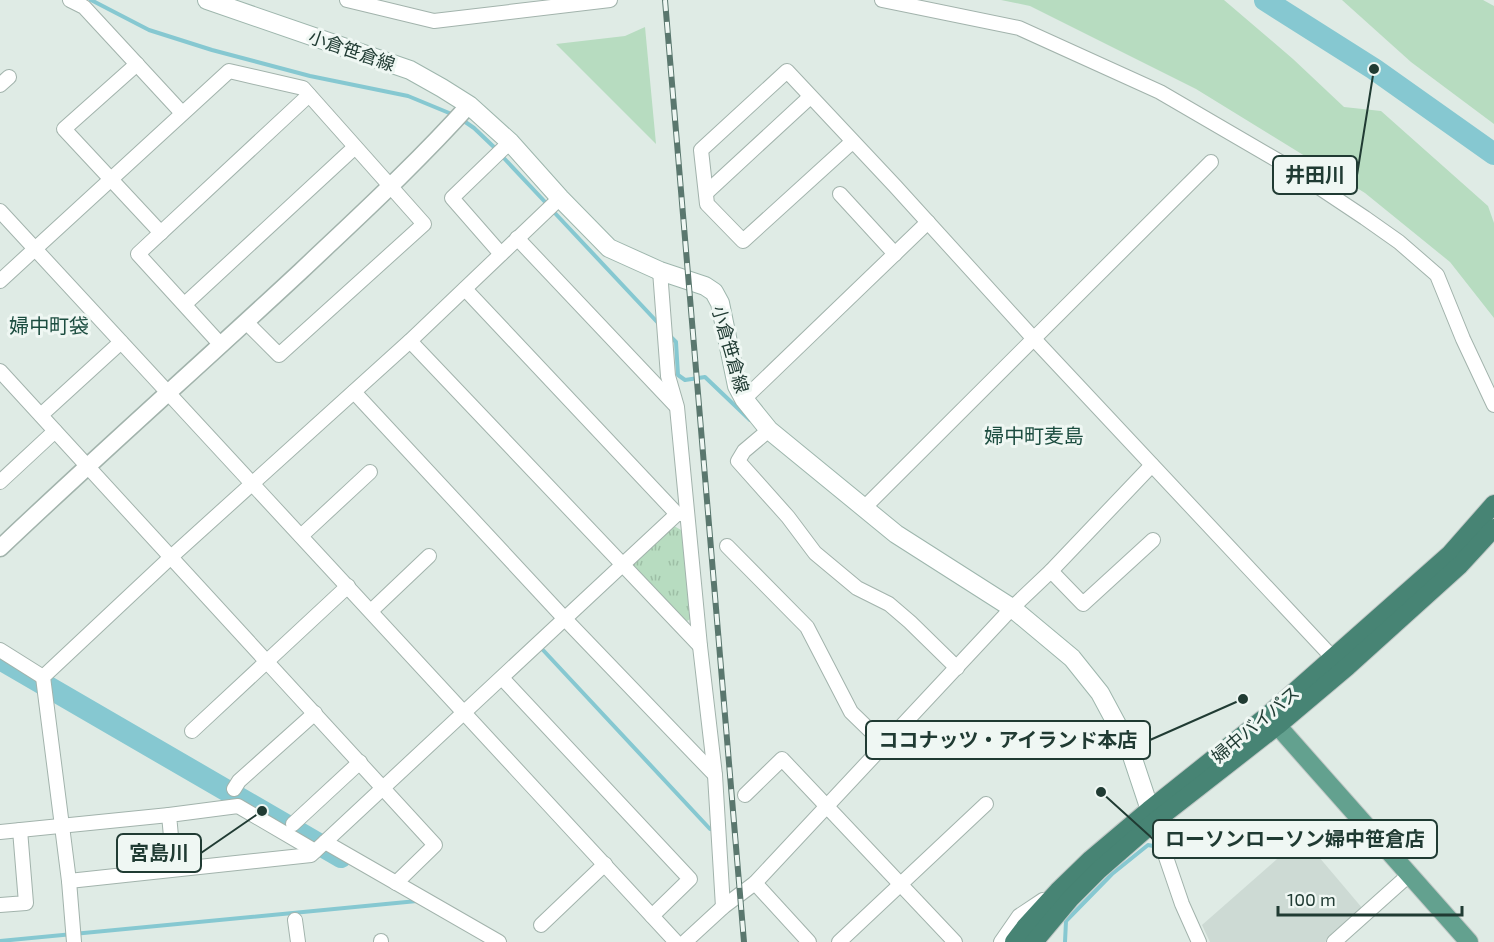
<svg xmlns="http://www.w3.org/2000/svg" width="1494" height="942" font-family="'Exo 2','Noto Sans JP',sans-serif">
	<style>
		.built { fill: #cddad4 }
		.grass { fill: #b7dcc0 }
		.park { fill: url(#park-tufts) }
		.lines { fill: none; stroke-linecap: round; stroke-linejoin: round }
		.stream { stroke: #86c8d1; stroke-width: 4 }
		.river { stroke: #86c8d1; stroke-width: 22 }
		.minor-casing { stroke: #a2b3ac; stroke-width: 16 }
		.tertiary-casing { stroke: #a2b3ac; stroke-width: 19 }
		.secondary-casing { stroke: #9eb6ad; stroke-width: 20 }
		.primary-casing { stroke: #c1c8c6; stroke-width: 20 }
		.trunk-casing { stroke: #c1c8c6; stroke-width: 20 }
		.minor { stroke: #fff; stroke-width: 14 }
		.tertiary { stroke: #fff; stroke-width: 16 }
		.secondary { stroke: #fff; stroke-width: 18 }
		.primary { stroke: #63a18f; stroke-width: 18 }
		.trunk { stroke: #478474; stroke-width: 18 }
		.rail-casing { stroke: #5a776e; stroke-width: 6 }
		.rail { stroke: #eff7f3; stroke-width: 4; stroke-dasharray: 11; stroke-linecap: butt }
		.labels { text-anchor: middle; dominant-baseline: central; stroke-width: 6; stroke-linejoin: round; paint-order: stroke }
		.street-label { font-size: 18px; fill: #203b33; stroke: #eff7f3 }
		.neighbourhood-label { font-size: 20px; fill: #1c4d40; stroke: #eff7f3 }
		.leader { fill: none; stroke: #203b33; stroke-width: 2 }
		.callout-dot { fill: #203b33; stroke: #eff7f3; stroke-width: 2 }
		.callout { fill: #eff7f3; stroke: #203b33; stroke-width: 2 }
		.callout-label { font-size: 20px; text-anchor: middle; font-weight: bold; fill: #203b33 }
	</style>
	<defs>
		<pattern id="park-tufts" width="24" height="20" patternUnits="userSpaceOnUse" patternTransform="scale(1.5)"><rect width="24" height="20" fill="#b7dcc0"/><path d="M3 7l-1-3M5 7V3M7 7l1-3M15 17l-1-3M17 17v-4M19 17l1-3" fill="none" stroke="#9dbea5"/></pattern>
	</defs>
	<rect width="100%" height="100%" fill="#dfebe5"/>
	<polygon class="built" points="1302,837 1363,909 1325,942 1210,942 1202,925"/>
	<g class="grass">
		<polygon points="1001,0 1224,0 1293,59 1344,107 1381,111 1488,206 1494,223 1494,318 1450,262 1365,193 1196,89 1030,6"/>
		<polygon points="1342,0 1483,0 1494,6 1494,124 1411,62"/>
		<polygon points="645,27 656,144 556,44 625,36"/>
	</g>
	<polygon class="park" points="672,525 683,531 692,618 682,624 635,573 633,561"/>
	<g class="lines">
		<g class="stream">
			<polyline points="91,0 149,30 212,50 310,76 408,96 454,115"/>
			<polyline points="461,119 474,128 496,149"/>
			<polyline points="501,155 547,204"/>
			<polyline points="552,210 660,325"/>
			<polyline points="669,335 676,342 678,375 685,380 705,377 750,420"/>
			<polyline points="543,650 710,829"/>
			<polyline points="0,941 417,901"/>
			<polyline points="1065,942 1066,921 1112,874 1148,845 1153,846"/>
		</g>
		<g class="river">
			<polyline points="1265,0 1374,69 1494,154"/>
			<polyline points="0,659 341,857"/>
		</g>
		<defs>
			<g id="minor">
				<polyline points="70,0 84,7 182,113"/>
				<polyline points="347,0 434,21 610,0"/>
				<polyline points="882,0 1019,28 1160,92 1287,166 1365,218 1399,242 1437,275 1463,339 1494,405"/>
				<polyline points="137,64 64,129 161,233"/>
				<polyline points="0,85 9,77"/>
				<polyline points="852,142 743,241 707,204 701,150 787,71 895,186 1034,339 1333,658"/>
				<polyline points="706,193 810,97"/>
				<polyline points="840,194 895,254"/>
				<polyline points="0,211 676,942"/>
				<polyline points="517,238 675,405"/>
				<polyline points="501,254 452,198 510,142"/>
				<polyline points="660,271 668,376 677,407 700,646 715,775 723,907"/>
				<polyline points="0,281 229,71 303,88 424,224 279,355 246,322"/>
				<polyline points="465,289 677,514 684,514"/>
				<polyline points="185,304 355,147"/>
				<polyline points="410,341 700,646"/>
				<polyline points="221,345 138,254 309,95"/>
				<polyline points="0,371 435,845 396,883"/>
				<polyline points="354,392 565,619 715,775"/>
				<polyline points="744,399 928,222"/>
				<polyline points="41,415 121,342"/>
				<polyline points="769,430 744,451 738,461 788,517 815,553 857,588 889,604 910,622 957,668"/>
				<polyline points="0,482 55,431"/>
				<polyline points="864,508 1211,162"/>
				<polyline points="301,536 370,472"/>
				<polyline points="727,546 807,627 851,712 885,745"/>
				<polyline points="1051,571 1083,604 1153,540"/>
				<polyline points="371,611 429,556"/>
				<polyline points="0,650 43,677"/>
				<polyline points="502,678 690,879 652,916"/>
				<polyline points="192,731 348,586"/>
				<polyline points="234,789 239,781 315,713"/>
				<polyline points="745,795 782,759 955,942"/>
				<polyline points="1154,822 1182,904 1199,942"/>
				<polyline points="293,824 360,762"/>
				<polyline points="0,832 169,815"/>
				<polyline points="325,842 499,942"/>
				<polyline points="174,869 169,815 238,806 315,851"/>
				<polyline points="69,881 311,855 677,514"/>
				<polyline points="755,883 809,942"/>
				<polyline points="0,905 26,903 20,830"/>
				<polyline points="295,920 298,942"/>
				<polyline points="541,925 605,864"/>
				<polyline points="381,941 381,942"/>
				<polyline points="74,942 69,881 43,677 171,557 410,341 560,198"/>
				<polyline points="685,942 723,907 755,883 1012,608 1051,571 1152,465"/>
				<polyline points="839,942 986,804"/>
				<polyline points="1001,942 1019,916 1043,900"/>
				<polyline points="1334,942 1410,874"/>
			</g>
			<path id="tertiary" d="M0,548C99,454 201,364 301,271C358,217 416,164 469,105"/>
			<polyline id="secondary" points="207,0 410,70 442,88 469,105 510,142 560,198 609,248 660,271 705,286 714,292 720,303 737,386 744,399 769,430 896,534 1012,608 1072,658 1100,693 1129,747 1154,822"/>
			<polyline id="primary" points="1268,715 1469,942"/>
			<g id="trunk">
				<polyline points="1014,942 1026,926 1058,891 1091,859 1149,810 1268,715 1450,554 1494,504"/>
				<polyline points="1034,942 1070,899 1099,870 1154,822 1277,726 1347,667 1460,565 1494,528"/>
			</g>
		</defs>
		<use href="#minor" class="minor-casing"/>
		<use href="#tertiary" class="tertiary-casing"/>
		<use href="#secondary" class="secondary-casing"/>
		<use href="#primary" class="primary-casing"/>
		<use href="#trunk" class="trunk-casing"/>
		<use href="#minor" class="minor"/>
		<use href="#tertiary" class="tertiary"/>
		<use href="#secondary" class="secondary"/>
		<use href="#primary" class="primary"/>
		<use href="#trunk" class="trunk"/>
		<defs>
			<polyline id="rail" points="665,0 744,942"/>
		</defs>
		<use href="#rail" class="rail-casing"/>
		<use href="#rail" class="rail"/>
	</g>
	<g class="labels">
		<g class="street-label">
			<text transform="translate(352 50) rotate(19)">小倉笹倉線</text>
			<text transform="translate(731 349) rotate(74)">小倉笹倉線</text>
			<text transform="translate(1255 724) rotate(-40)">婦中バイパス</text>
		</g>
		<g class="neighbourhood-label">
			<text x="49" y="325">婦中町袋</text>
			<text x="1034" y="435">婦中町麦島</text>
		</g>
	</g>
	<path class="leader" d="M1374 69L1357 175M1243 699L1150 740M1101 792L1153 839M262 811L201 853"/>
	<g class="callout-dot">
		<circle cx="1374" cy="69" r="6"/>
		<circle cx="1243" cy="699" r="6"/>
		<circle cx="1101" cy="792" r="6"/>
		<circle cx="262" cy="811" r="6"/>
	</g>
	<g class="callout">
		<rect x="1273" y="156" width="84" height="38" rx="6"/>
		<rect x="866" y="721" width="284" height="38" rx="6"/>
		<rect x="1153" y="820" width="284" height="38" rx="6"/>
		<rect x="117" y="834" width="84" height="38" rx="6"/>
	</g>
	<g class="callout-label">
		<text x="1315" y="182">井田川</text>
		<text x="1008" y="747">ココナッツ・アイランド本店</text>
		<text x="1295" y="846">ローソンローソン婦中笹倉店</text>
		<text x="159" y="860">宮島川</text>
	</g>
	<path d="M1278 906v9h184v-9" fill="none" stroke="#203b33" stroke-width="3"/>
	<text x="1287" y="906" font-size="18" fill="#203b33" stroke="#eff7f3" stroke-width="4.5" paint-order="stroke">100 m</text>
</svg>
